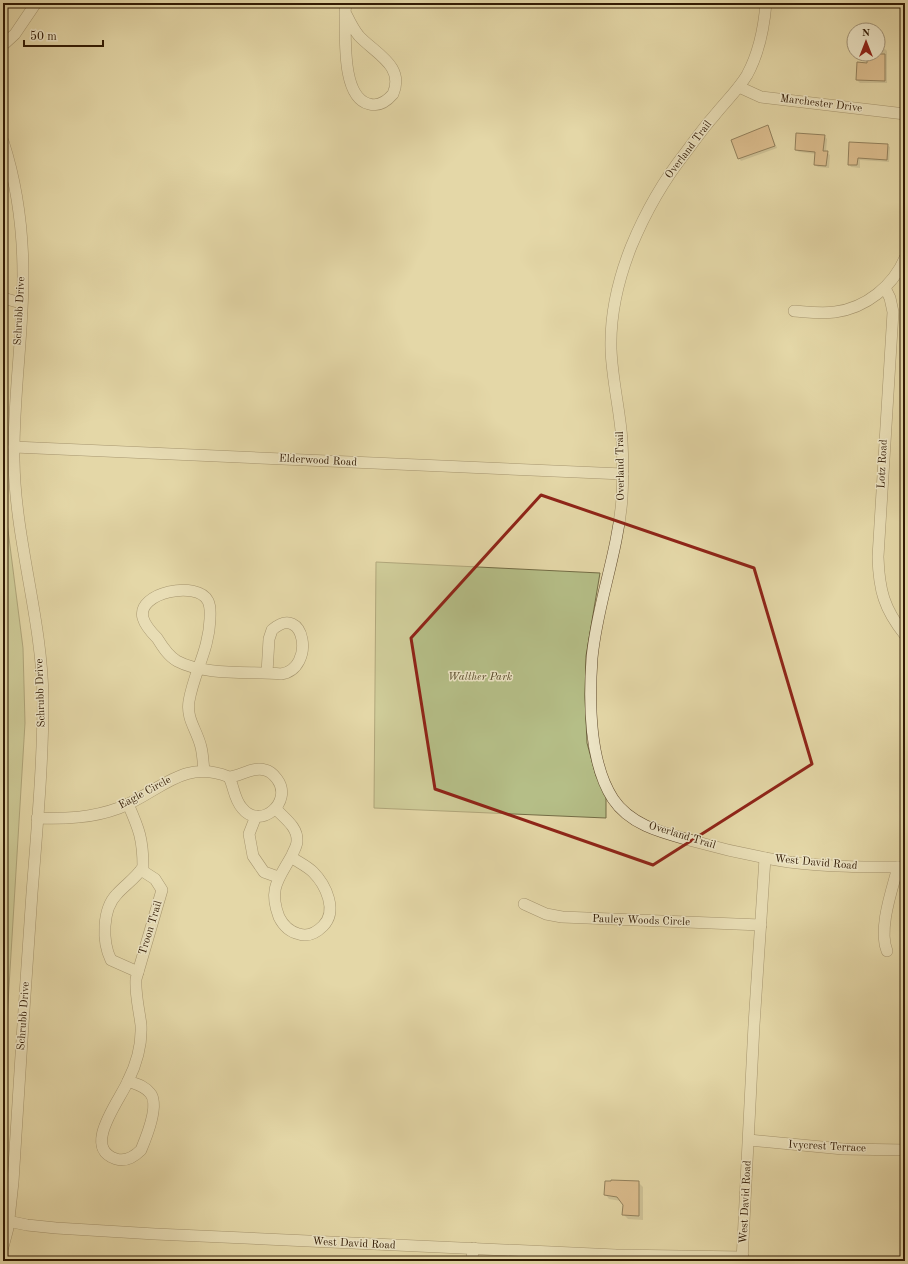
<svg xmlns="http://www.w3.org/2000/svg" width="908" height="1264" font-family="'Old Standard TT',serif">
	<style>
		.green { fill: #b5be87; stroke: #736c45 }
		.shadow { fill: #0003 }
		.building { fill: #d3a072; stroke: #311a03 }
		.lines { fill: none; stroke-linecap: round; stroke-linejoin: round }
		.minor-casing { stroke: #5e492c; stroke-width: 12 }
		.minor { stroke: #ede5c6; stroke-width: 11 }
		.marked { fill: none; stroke: #8f2418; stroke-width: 3; stroke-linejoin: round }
		.labels { text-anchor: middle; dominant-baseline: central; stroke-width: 3; stroke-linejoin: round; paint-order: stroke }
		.street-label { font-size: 11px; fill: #311a03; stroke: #ede5c6 }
		.park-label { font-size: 11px; font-style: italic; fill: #594b2b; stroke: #ede5c6 }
	</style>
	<rect width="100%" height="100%" fill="#e4d7a7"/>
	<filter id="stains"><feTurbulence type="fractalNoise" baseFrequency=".005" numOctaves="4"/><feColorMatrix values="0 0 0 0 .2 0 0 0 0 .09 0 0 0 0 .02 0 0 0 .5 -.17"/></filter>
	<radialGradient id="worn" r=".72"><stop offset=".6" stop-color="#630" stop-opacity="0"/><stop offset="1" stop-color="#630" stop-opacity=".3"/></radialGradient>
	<g class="green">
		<polygon points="3,491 23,648 25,723 3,1086"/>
		<polygon points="376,562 600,573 586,656 585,697 587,743 596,776 606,795 606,818 374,808"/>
	</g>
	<g class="shadow">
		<polygon points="878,49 885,49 887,51 887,83 860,83 857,80 868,64 868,54 878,54"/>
		<polygon points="768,126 777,148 741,161 739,158"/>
		<polygon points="824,136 827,139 826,152 830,155 829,168 818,167 815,165 816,154 799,152 796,150"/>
		<polygon points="850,143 887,145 890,147 889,162 860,160 860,168 851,167 849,164"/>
		<polygon points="638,1182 643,1187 643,1220 628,1219 624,1215 624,1205 621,1201 609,1199 605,1194"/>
	</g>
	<g class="building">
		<polygon points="867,54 885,54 885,81 856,80 857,62 867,63"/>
		<polygon points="768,125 775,146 738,159 731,140"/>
		<polygon points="796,133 825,135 823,151 828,151 826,166 814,165 815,152 795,150"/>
		<polygon points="849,142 888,144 887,160 858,158 857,165 848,165"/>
		<polygon points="611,1180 639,1181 639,1216 622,1215 623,1205 617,1197 604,1195 605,1181 611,1181"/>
	</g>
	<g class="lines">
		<defs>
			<g id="minor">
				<path d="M766,3C764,28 759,53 747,75C738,90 725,102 714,116C704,127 695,140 686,152C663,181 645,213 631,247C618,280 610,313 611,349C612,380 620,410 622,441C623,460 623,479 622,498C618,553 597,604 592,658C589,701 589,762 613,799C631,826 664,833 693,841C725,850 757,857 789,862C828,867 866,867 905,867"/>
				<path d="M345,12C349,20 353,29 359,36C376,54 405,66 393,94C387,101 379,107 369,104C341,97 346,36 345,12L346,3"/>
				<polyline points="3,45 15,34 36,3"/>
				<polyline points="739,87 761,97 905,114"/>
				<path d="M3,141C17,184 23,231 23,276C23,337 13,398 14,460C15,540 42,618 43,699C43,764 37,829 32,893C25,989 19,1086 13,1182L8,1228L3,1247"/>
				<path d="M885,288L890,298L893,312L878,557C879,590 884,609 905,635"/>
				<polyline points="3,298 21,303"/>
				<path d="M794,311C808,312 821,314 835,312C866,308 893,286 905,258"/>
				<polyline points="14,447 623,474"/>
				<path d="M204,771C203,763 203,755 201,747C197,730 186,719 189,701C194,672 209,650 210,619C210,613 211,607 208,601C198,580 136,592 143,618C145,625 152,633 157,638C162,646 168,656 177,661C205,676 250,671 281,674C316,669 305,601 272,630L269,639L267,673"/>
				<path d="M128,804C139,829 143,839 143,867C136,878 125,885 117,894C102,909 102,942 111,960L138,972"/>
				<path d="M276,809C284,818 298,827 297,841C297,846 294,850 292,855C279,879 268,888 279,917C283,925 290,932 299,934C308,937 316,933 323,926C338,911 326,885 313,872C307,866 298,862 291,857"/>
				<polyline points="256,816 249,834 253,856 264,872 278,877"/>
				<path d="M37,818C65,819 92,818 119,808C159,793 182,758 229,777C234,787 234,799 242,808C260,831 294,802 277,779C274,775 270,771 265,770C253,766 241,776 229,777"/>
				<polyline points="524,904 546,914 562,917 761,925"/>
				<path d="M887,951C878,929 892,890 898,867"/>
				<path d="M128,1081C137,1063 142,1045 141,1025C139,1009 135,994 136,979L162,890L155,879L141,870"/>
				<path d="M128,1081C136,1084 145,1086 150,1093C160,1104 146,1138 141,1150C134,1157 126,1162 116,1159C81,1148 120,1100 128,1081Z"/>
				<polyline points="749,1140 843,1149 905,1150"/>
				<polyline points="3,1220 27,1225 56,1228 155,1234 616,1255 743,1257"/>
				<polyline points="471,1261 474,1248"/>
				<polyline points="742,1261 754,1025 765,858"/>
			</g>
		</defs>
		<use href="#minor" class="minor-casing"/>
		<use href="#minor" class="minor"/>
	</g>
	<path d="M0 0H908V1264H0ZM541,495L754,568L812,764L653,865L435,789L411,638Z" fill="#e4d7a7" fill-opacity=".55" fill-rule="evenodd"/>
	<path class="marked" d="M541,495L754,568L812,764L653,865L435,789L411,638Z"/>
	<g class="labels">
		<g class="street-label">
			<text transform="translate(821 104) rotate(7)">Marchester Drive</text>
			<text transform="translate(689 150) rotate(-53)">Overland Trail</text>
			<text transform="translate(20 311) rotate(-87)">Schrubb Drive</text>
			<text transform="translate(318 461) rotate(3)">Elderwood Road</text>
			<text transform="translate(883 464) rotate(-87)">Lotz Road</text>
			<text transform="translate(621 466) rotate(-91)">Overland Trail</text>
			<text transform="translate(41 693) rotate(-92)">Schrubb Drive</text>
			<text transform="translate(145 793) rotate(-28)">Eagle Circle</text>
			<text transform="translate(682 836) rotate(17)">Overland Trail</text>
			<text transform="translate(816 863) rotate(5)">West David Road</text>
			<text transform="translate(641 921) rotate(2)">Pauley Woods Circle</text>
			<text transform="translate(151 928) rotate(-73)">Troon Trail</text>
			<text transform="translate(24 1016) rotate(-86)">Schrubb Drive</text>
			<text transform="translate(827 1147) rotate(3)">Ivycrest Terrace</text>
			<text transform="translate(746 1202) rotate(-87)">West David Road</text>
			<text transform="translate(354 1244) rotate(3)">West David Road</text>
		</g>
		<g class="park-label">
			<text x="480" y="677">Walther Park</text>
		</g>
	</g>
	<rect width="908" height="1264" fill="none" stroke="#e4d7a7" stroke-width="16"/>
	<rect x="4" y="4" width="900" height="1256" fill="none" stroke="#311a03" stroke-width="2"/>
	<rect x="8" y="8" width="892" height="1248" fill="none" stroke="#311a03"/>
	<g transform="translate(866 42)"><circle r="19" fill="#ede5c6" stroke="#a29478"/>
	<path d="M0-3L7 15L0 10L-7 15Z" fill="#8f2418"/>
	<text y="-6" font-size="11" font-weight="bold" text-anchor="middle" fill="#311a03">N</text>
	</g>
	<path d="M24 40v6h79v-6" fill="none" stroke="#311a03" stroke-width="2"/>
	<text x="30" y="40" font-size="12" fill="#311a03" stroke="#ede5c6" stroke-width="3" paint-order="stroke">50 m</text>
	<rect width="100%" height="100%" filter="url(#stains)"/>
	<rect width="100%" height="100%" fill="url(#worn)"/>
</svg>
